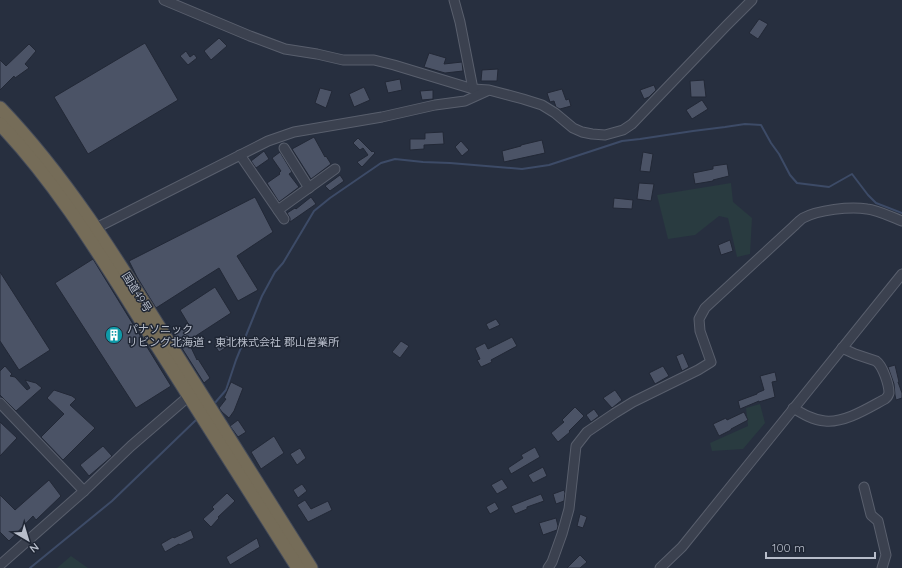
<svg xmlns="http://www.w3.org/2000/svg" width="902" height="568" font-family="Quicksand,'Noto Sans JP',sans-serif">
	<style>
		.green { fill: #293b40 }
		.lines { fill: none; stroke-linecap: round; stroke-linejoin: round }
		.stream { stroke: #3d4b67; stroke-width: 2 }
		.building { fill: #4b5366; stroke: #222836 }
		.minor-casing { stroke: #595f6d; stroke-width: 11 }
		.highway-casing { stroke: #464c5a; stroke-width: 15 }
		.minor { stroke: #3b414f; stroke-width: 9 }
		.highway { stroke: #756c58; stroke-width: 13 }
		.labels { text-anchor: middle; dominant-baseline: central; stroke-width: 3; stroke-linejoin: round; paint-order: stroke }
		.street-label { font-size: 11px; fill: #b7bdca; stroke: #1f2634 }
		.poi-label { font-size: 11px; fill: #b7bdca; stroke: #1f2634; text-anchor: start }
	</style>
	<rect width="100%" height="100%" fill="#272f3f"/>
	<g class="green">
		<polygon points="731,183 733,202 752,218 750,254 737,257 728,218 719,216 695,235 668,239 657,195"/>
		<polygon points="760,404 765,423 743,449 712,451 710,443 748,426 746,408"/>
		<polygon points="71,556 88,568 57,568"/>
	</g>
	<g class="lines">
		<g class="stream">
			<polyline points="214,404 226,390 236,360 262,296 275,272 283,263 314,211 330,198 381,163 395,159 423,162 450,163 522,169 549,165 622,141 640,139 693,131 725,127 745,124 761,125 771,143 779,154 790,175 797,183 829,187 852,174 868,195 876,203 902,213"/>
			<polyline points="30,568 112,501 197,419"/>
		</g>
	</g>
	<g class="building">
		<polygon points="759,19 768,24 758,39 749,33"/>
		<polygon points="219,38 227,46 211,60 204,51"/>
		<polygon points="145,43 178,100 88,154 54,97"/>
		<polygon points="29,44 36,51 25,64 29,68 15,78 14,76 0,90 0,60 6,66"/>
		<polygon points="186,51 190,57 194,54 197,58 188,65 180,56"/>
		<polygon points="429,53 446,58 444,64 462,62 463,71 445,73 424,67"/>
		<polygon points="498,69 497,81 481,81 482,70"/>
		<polygon points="400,79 402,90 388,93 385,82"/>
		<polygon points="704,80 706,97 691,97 690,81"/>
		<polygon points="654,85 656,90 649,97 644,99 640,90"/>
		<polygon points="364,87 370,100 354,107 349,94"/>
		<polygon points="320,88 332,91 326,108 315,103"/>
		<polygon points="562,89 566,100 569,99 571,106 560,109 556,107 554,101 550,102 547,93"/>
		<polygon points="433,90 433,99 422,100 420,91"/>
		<polygon points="702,100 708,109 692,119 686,110"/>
		<polygon points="443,132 444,144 424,145 424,149 410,150 410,139 425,139 425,133"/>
		<polygon points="314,137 325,157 326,156 331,164 311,179 292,149"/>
		<polygon points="358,138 372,152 373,151 375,153 362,167 357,162 368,155 363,148 360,150 353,143"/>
		<polygon points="542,140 545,153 504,162 502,151 521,146 521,145"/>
		<polygon points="461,141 469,150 462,156 455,147"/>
		<polygon points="264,151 269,159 256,168 251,161"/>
		<polygon points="280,152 292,172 289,174 299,187 279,202 267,183 280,174 279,173 281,171 272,158"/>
		<polygon points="643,152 653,154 650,172 640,171"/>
		<polygon points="727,164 729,176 713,180 713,181 695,184 693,173 713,169 713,166"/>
		<polygon points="340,175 344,181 330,191 325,186"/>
		<polygon points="639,183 654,184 651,201 637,199"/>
		<polygon points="255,197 273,232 237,256 258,290 238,301 219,268 192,285 156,308 137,277 129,261"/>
		<polygon points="311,197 316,204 290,222 290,218 287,213 295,208 296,209"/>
		<polygon points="614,198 633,200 632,209 613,208"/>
		<polygon points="730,240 733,251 721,255 718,245"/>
		<polygon points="93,259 171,386 136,408 55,283"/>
		<polygon points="0,272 50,350 19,370 0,341"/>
		<polygon points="215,287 231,313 188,341 197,360 198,359 210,378 204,383 173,334 189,325 180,310"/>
		<polygon points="496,319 500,325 489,330 486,324"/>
		<polygon points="227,335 233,343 219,352 214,344"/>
		<polygon points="512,337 517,346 491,360 492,362 481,367 477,360 480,359 475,348 485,343 488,349"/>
		<polygon points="401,341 409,346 400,358 392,352"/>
		<polygon points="683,353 689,367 682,371 676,356"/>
		<polygon points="895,365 899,382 898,382 902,393 902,398 896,400 895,395 894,384 888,367"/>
		<polygon points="5,366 12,374 10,376 15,377 27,390 30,388 25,380 36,383 42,388 16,411 0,395 0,371"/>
		<polygon points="663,366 669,376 655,384 649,373"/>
		<polygon points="775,372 777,381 772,382 775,397 759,402 759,401 740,409 738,401 757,394 757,393 764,390 760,376"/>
		<polygon points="231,382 243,388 234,411 229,418 222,412 219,408 226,399 224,398"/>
		<polygon points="54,390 72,396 76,399 70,405 95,428 63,460 41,437 64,414 47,398"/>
		<polygon points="615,390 622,400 612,408 603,398"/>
		<polygon points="575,407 584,416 569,431 570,432 558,442 551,433 564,422 562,420"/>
		<polygon points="594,409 599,416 591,422 586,415"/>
		<polygon points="744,412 748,420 731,429 731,430 719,436 713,424 726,418 727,420"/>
		<polygon points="238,420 246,432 238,437 230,426"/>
		<polygon points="0,422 17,438 0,456"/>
		<polygon points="274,436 284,453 261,469 251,452"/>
		<polygon points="103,446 112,456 89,476 80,465"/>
		<polygon points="535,447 540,457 511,474 508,468 523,458 521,455"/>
		<polygon points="300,448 306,458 297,465 290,454"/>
		<polygon points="543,467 547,476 533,483 528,475"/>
		<polygon points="502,479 508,488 497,494 491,485"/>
		<polygon points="49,480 61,496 36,520 33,516 9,541 0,532 0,495 15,510"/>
		<polygon points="302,484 307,491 298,498 293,490"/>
		<polygon points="564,490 565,493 564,501 556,504 553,494"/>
		<polygon points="227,493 235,501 218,517 219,518 211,527 203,519 214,509 212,507"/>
		<polygon points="541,494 544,501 527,507 527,509 515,514 511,506"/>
		<polygon points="305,500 311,509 328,501 332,510 308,522 301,511 297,505"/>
		<polygon points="495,502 499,509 490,514 486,507"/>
		<polygon points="580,514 587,517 583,528 577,526"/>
		<polygon points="556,518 558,526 557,530 543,535 539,523"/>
		<polygon points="191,530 194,538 180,545 179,544 165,552 161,544 173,537 174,538"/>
		<polygon points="257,538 260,547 230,565 226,557"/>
		<polygon points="580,555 587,562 580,568 567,568"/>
	</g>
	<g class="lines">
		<defs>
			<g id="minor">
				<polyline points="164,0 250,36 285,49 317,54 343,60 374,60 394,65 473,89 489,90 523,99 542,105 555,113 573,128 582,132 592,134 605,135 623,130 632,124 726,26 752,0"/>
				<polyline points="454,0 460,22 473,89"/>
				<polyline points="284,148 309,188"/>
				<polyline points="240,155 284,219"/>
				<polyline points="278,210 335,169"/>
				<polyline points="96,228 268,141 294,132 382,117 435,105 465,101 487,91"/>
				<polyline points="0,403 84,491"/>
				<path d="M793,408C803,414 813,420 825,421C845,423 868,408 885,399C888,397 888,396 889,393C889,385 883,366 876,361L855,354L842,348"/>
				<polyline points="864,487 871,515 878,521 886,555 882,568"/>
				<polyline points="0,565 84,491 131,446 189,396"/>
				<path d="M548,568L552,562L562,534L569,509L576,446L587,432L615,413L633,402L698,370L711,362L700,331L699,319L705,308L794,226C797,223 800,220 803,218C818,210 850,206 867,209C878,210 891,217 902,221"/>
				<polyline points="660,568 682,547 902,274"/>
			</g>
			<g id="highway">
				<path d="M0,108C69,180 121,266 174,351C219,423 265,495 311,568"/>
				<path d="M0,124C58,185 101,257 146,328C197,408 248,488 298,568"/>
			</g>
		</defs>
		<use href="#minor" class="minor-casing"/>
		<use href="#highway" class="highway-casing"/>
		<use href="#minor" class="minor"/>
		<use href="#highway" class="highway"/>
	</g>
	<defs>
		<symbol id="building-disc" viewBox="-11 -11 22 22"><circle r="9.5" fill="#0f9aa8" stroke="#1f2634"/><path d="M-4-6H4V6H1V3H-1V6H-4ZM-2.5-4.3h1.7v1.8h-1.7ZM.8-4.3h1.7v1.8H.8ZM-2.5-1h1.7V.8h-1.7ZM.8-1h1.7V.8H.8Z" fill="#fff"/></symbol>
	</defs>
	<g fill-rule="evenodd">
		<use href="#building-disc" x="104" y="325" width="20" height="20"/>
	</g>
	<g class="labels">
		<g class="street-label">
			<text transform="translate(137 292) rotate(58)">国道49号</text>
		</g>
		<g class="poi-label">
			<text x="127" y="329">パナソニック<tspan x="127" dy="13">リビング北海道・東北株式会社 郡山営業所</tspan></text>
		</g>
	</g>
	<g transform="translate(28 540) rotate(142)" stroke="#1f2634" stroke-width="3" paint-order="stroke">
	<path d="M0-3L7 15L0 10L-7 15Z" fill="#b7bdca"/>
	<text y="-6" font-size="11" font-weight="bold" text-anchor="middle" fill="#b7bdca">N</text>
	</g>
	<path d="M766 552v6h109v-6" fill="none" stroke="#b7bdca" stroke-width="2"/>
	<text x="772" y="552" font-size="12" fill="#b7bdca" stroke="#1f2634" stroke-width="3" paint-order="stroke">100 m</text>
</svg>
